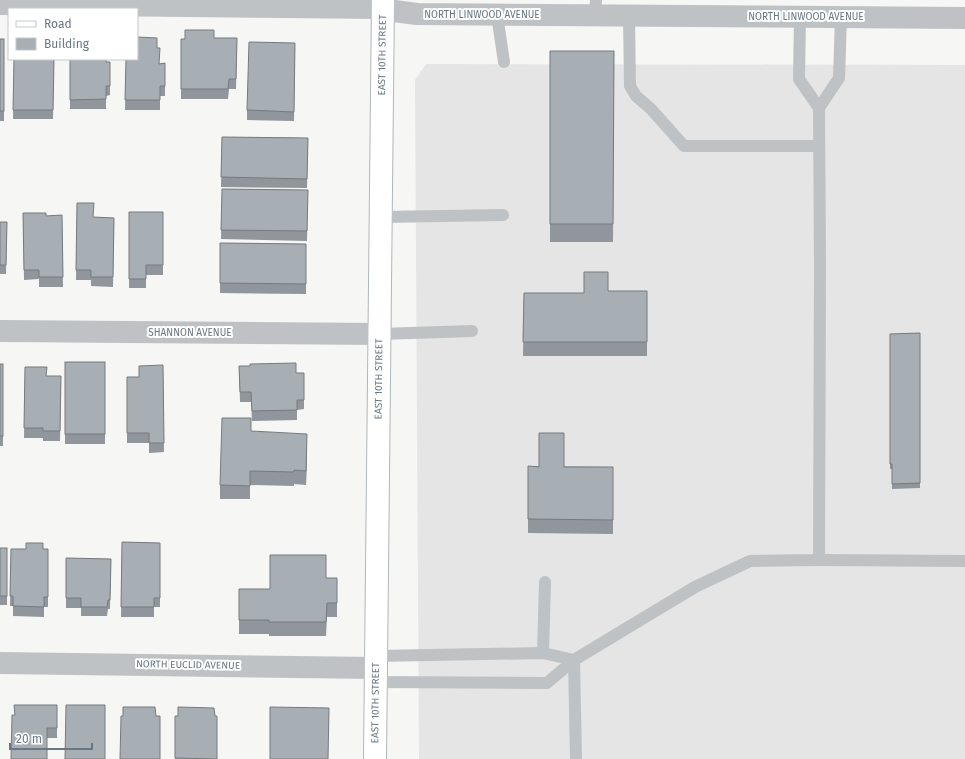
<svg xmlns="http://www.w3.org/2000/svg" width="965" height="759" font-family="'Fira Sans',sans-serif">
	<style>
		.built { fill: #e4e5e4 }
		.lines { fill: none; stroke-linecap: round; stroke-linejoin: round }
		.secondary-casing { stroke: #b0b6ba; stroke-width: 24 }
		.service { stroke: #bec2c5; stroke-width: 12 }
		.minor { stroke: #bec2c5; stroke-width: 22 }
		.secondary { stroke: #fff; stroke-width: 22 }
		.wall { fill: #90969b }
		.shaded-wall { fill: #767a7e }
		.building { fill: #a8afb4; stroke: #767a7e }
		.labels { text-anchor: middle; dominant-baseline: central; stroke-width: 4; stroke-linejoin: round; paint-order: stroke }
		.street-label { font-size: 10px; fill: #687782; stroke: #fff }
	</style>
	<rect width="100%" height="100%" fill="#f6f6f4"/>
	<polygon class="built" points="426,64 965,65 965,759 419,759 415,80"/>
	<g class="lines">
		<defs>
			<g id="secondary">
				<path id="s1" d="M375,759L383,0"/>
			</g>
		</defs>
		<use href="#secondary" class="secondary-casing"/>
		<g class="service">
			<polyline points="497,15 504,62"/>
			<polyline points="595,15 596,0"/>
			<polyline points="629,16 630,86 636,96 651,109 684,146 819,146"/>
			<polyline points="819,108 839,78 841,17"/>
			<polyline points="381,217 503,215"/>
			<polyline points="380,334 472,331"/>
			<polyline points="819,560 965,561"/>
			<polyline points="543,653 545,582"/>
			<polyline points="376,656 543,653 574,660"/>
			<polyline points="574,660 576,759"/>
			<polyline points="376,682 547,683 574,660 695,587 750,561 819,560 820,266 819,108 799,79 800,17"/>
		</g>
		<g class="minor">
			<polyline points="0,4 382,8 394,11 417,14 965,18"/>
			<polyline points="0,331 380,334"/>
			<polyline points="0,663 376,668"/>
		</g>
		<use href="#secondary" class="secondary"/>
	</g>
	<g class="wall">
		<polygon points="214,38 237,38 236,89 229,89 228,99 181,99 181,39"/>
		<rect x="0" y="39" width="4" height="82"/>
		<polygon points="295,43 294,121 247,120 247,110"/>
		<polygon points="157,48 159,64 165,63 165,96 160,96 160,110 125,110 126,59"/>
		<polygon points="550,51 614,51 613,242 550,242"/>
		<polygon points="14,59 54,59 53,119 13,119"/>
		<polygon points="70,59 110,62 110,95 106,96 106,109 70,109"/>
		<polygon points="222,137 308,138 307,188 221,187"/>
		<polygon points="222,189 308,190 307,241 221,239"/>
		<polygon points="77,203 93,217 114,218 113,287 91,286 91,280 76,280"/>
		<polygon points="129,212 163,212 163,275 146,275 146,288 129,288"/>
		<polygon points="23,213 46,216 62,215 63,287 39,287 39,279 24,280"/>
		<polygon points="0,222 7,222 6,274 0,274"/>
		<polygon points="220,243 306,244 306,294 220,293"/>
		<polygon points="608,291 647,291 647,356 523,356 524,293 584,293"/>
		<polygon points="920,333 920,488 892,489 892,469 890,469 890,334"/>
		<rect x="65" y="362" width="40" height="82"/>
		<rect x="0" y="364" width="3" height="82"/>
		<polygon points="163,365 164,452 149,453 149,443 127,443 127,377 139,377"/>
		<polygon points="239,366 296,373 304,373 304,409 297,410 297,420 252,421 251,402 240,402"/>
		<polygon points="25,367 47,376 61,376 60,441 43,441 43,438 24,438"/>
		<polygon points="251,431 307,448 306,485 294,484 294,486 250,485 250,499 220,499 220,485"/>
		<polygon points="528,466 613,467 613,534 528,533"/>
		<polygon points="122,542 160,543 160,607 154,607 154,617 121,617"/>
		<rect x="0" y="548" width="7" height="57"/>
		<polygon points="11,549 48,549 48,607 44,607 44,617 13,616 13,606 10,606"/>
		<polygon points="66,558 111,559 110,609 108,609 107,616 81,616 81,608 66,608"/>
		<polygon points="326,578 337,578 337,617 327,617 326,636 269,636 269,634 239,634 239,589 270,589"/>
		<polygon points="57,705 57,738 47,738 11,759"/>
		<polygon points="175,716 217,759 175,759"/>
	</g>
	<polygon class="shaded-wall" points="307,434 307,448 306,485 306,471"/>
	<g class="building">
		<polygon points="185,30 214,30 214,38 237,38 236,79 229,79 228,89 181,89 181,39 185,39"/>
		<polygon points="137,37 157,38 157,48 160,48 159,64 165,63 165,86 160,86 160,100 125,100 126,59 137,59"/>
		<rect x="0" y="39" width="4" height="72"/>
		<polygon points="249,42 295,43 294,112 247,110"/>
		<polygon points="550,51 614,51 613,224 550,224"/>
		<polygon points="14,59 54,59 53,110 13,110"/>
		<polygon points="70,59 106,59 106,62 110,62 110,86 106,86 106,99 70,100"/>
		<polygon points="222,137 308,138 307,179 221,177"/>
		<polygon points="222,189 308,190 307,231 221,230"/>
		<polygon points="77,203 94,203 93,217 114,218 113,277 91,277 91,270 76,270"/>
		<polygon points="129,212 163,212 163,265 146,265 146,279 129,279"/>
		<polygon points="23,213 46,213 46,216 62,215 63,277 39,277 39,270 24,270"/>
		<polygon points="0,222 7,222 6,265 0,265"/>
		<polygon points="220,243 306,244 306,284 220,283"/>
		<polygon points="584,272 608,272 608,291 647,291 647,342 523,342 524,293 584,293"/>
		<polygon points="920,333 920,483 892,484 892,464 890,464 890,334"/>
		<rect x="65" y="362" width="40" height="72"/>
		<polygon points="296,363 296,373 304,373 304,400 297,400 297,410 252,411 251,392 240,392 239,366 250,366 250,364"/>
		<rect x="0" y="364" width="3" height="72"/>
		<polygon points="163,365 164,443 149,443 149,433 127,433 127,377 139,377 139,366"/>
		<polygon points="25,367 47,367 46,376 61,376 60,431 43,431 43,428 24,428"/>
		<polygon points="222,418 251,418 251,431 307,434 306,471 294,470 294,472 250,471 250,486 220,485"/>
		<polygon points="539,433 564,433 564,467 613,467 613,520 528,519 528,466 539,467"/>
		<polygon points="122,542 160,543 160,598 154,598 154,607 121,607"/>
		<polygon points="26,543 43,543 43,549 48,549 48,597 44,597 44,607 13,606 13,596 10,596 11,549 26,549"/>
		<rect x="0" y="548" width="7" height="48"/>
		<polygon points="270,555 326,555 326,578 337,578 337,603 327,603 326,622 269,622 269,620 239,620 239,589 270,589"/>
		<polygon points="66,558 111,559 110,600 108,600 107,607 81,607 81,598 66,598"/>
		<polygon points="14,705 57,705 57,728 47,728 47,759 11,759 12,715 15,715"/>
		<polygon points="66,705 105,705 105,759 65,759"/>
		<polygon points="123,707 155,707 156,716 160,716 160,759 120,759 121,716 123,716"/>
		<polygon points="178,707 214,708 215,716 217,716 217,759 175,758 175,716 178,716"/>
		<polygon points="270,707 329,708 328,759 270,759"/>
	</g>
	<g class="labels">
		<g class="street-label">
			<text x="482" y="15">NORTH LINWOOD AVENUE</text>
			<text x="806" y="17">NORTH LINWOOD AVENUE</text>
			<text stroke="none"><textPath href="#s1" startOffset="704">EAST 10TH STREET</textPath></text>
			<text x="190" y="333">SHANNON AVENUE</text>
			<text stroke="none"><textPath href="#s1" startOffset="380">EAST 10TH STREET</textPath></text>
			<text transform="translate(188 665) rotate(1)">NORTH EUCLID AVENUE</text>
			<text stroke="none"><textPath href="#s1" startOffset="56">EAST 10TH STREET</textPath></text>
		</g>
	</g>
	<rect x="8" y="8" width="130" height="52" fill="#ffffff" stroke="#c3c9cd"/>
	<rect x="16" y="21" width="20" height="6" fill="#ffffff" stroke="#c3c9cd"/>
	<text x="44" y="28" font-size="12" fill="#687782">Road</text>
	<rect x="16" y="38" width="20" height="12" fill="#a8afb4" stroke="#c3c9cd"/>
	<text x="44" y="48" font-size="12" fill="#687782">Building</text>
	<path d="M10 743v6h82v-6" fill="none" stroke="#687782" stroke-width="2"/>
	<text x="16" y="743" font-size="12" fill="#687782" stroke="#ffffff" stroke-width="3" paint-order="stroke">20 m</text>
</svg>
